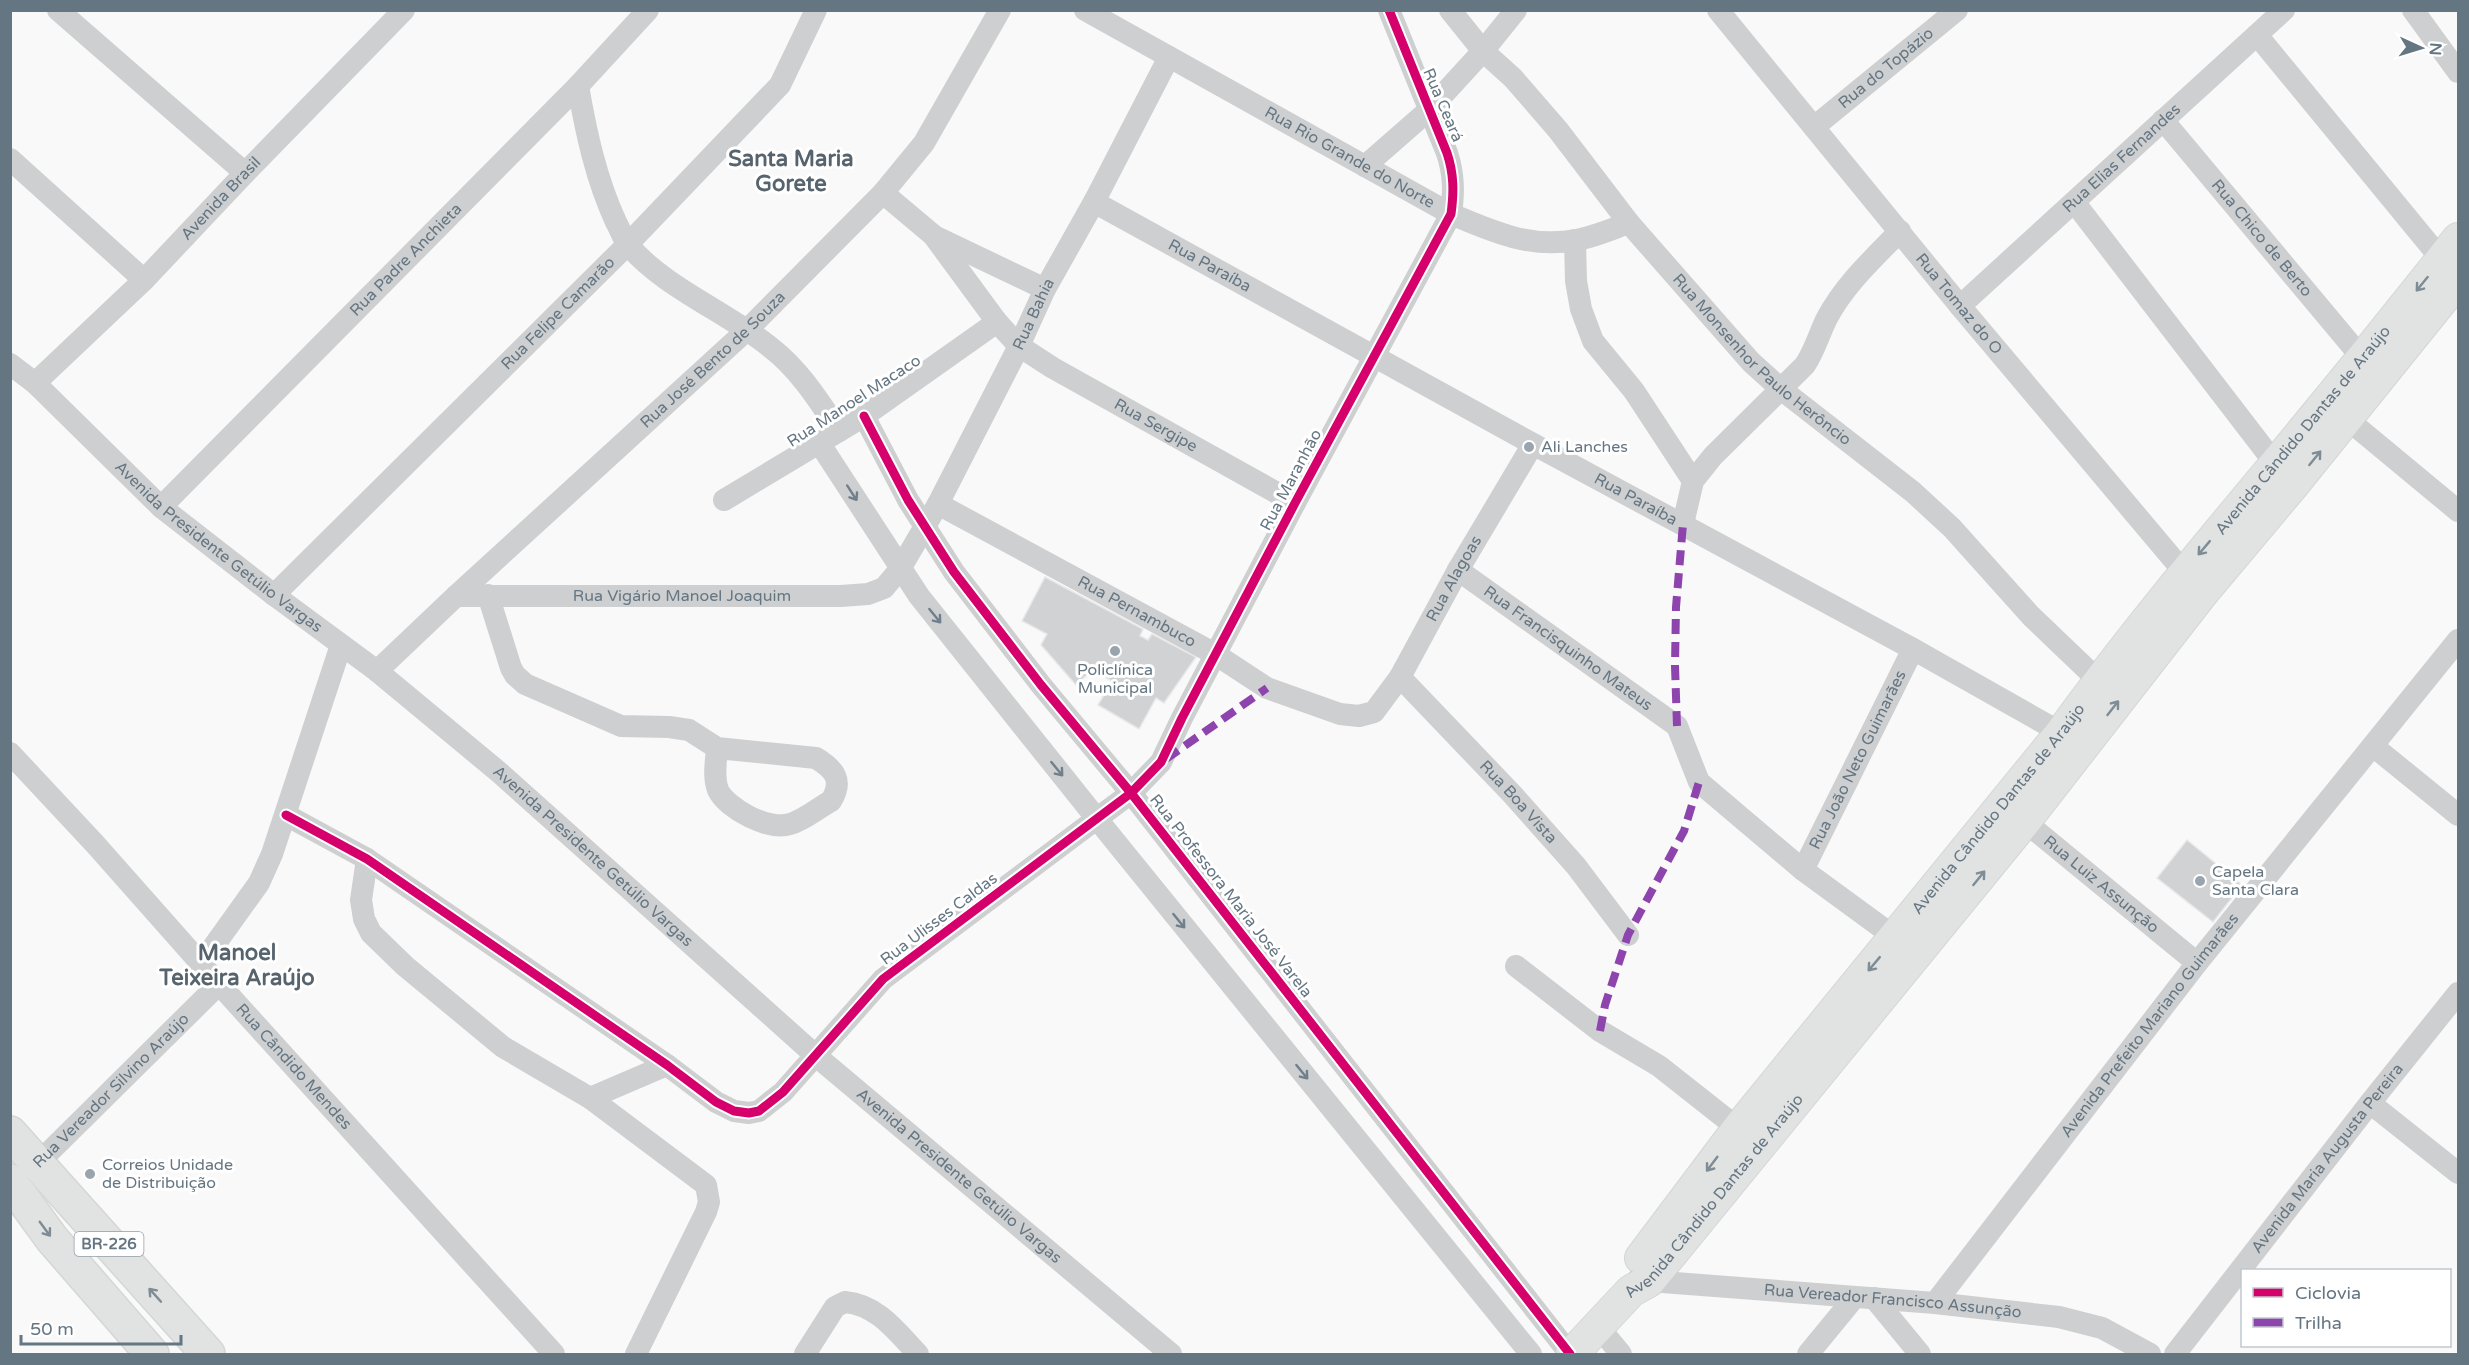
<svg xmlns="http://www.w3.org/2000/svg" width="2469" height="1365" font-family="'Varela Round',sans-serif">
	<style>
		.building { fill: #d0d2d3; stroke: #e8e8e8; stroke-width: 1.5 }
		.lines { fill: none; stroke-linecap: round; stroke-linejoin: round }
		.secondary-casing { stroke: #d5d6d7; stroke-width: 34 }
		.trunk-casing { stroke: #d5d6d6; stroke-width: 36 }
		.minor { stroke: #cecfd0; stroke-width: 22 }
		.secondary { stroke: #e1e2e2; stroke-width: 32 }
		.trunk { stroke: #e1e2e2; stroke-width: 33 }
		.quiet { stroke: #8e44ad; stroke-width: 8; stroke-dasharray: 15 8; stroke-linecap: butt }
		.cycleway-casing { stroke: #fff; stroke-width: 13 }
		.cycleway { stroke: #d6006c; stroke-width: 9 }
		.oneway { stroke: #7e8c96 }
		.oneway2 { stroke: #707f8b }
		.poi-dot { fill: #99a4ac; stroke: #fff; stroke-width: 2 }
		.labels { text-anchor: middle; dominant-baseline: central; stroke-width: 6; stroke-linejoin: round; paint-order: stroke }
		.shield { fill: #fff; stroke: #939fa8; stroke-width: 1.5 }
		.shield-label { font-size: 15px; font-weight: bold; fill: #657683 }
		.street-label { font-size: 16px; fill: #657683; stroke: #fff }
		.poi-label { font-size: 16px; fill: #657683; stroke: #fff; text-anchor: start }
		.district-label { font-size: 22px; font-weight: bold; fill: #57646e; stroke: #fff }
	</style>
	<rect width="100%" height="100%" fill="#f9f9f9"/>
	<g class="building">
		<polygon points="1045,577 1143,629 1140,636 1148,640 1152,634 1196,657 1164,703 1156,698 1139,729 1098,705 1112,681 1092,670 1076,685 1041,645 1047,634 1022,621"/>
		<polygon points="2187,840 2242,885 2213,922 2157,878"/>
	</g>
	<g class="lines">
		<defs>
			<g id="secondary">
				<path id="s25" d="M1641,1258L1738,1129L2062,732C2130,638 2204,550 2278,461C2339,388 2399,314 2458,239"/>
				<path id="s26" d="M1572,1354L1631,1291L1649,1281L2024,822L2203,592L2292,486L2458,280"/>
			</g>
			<g id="trunk">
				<polyline points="10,1133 208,1354"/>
				<polyline points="10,1181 52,1239 152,1354"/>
			</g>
		</defs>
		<use href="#secondary" class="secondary-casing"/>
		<use href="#trunk" class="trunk-casing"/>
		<g class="minor">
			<polyline points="58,10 245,173"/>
			<path id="s1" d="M1085,10L1451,214C1491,231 1531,249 1576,240C1594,237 1612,229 1629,223"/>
			<path id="s2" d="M1450,10L1483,51L1513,78L1558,130L1629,223L1751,362L1782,390L1913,492L1952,528L2031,616L2099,681"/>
			<path id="s3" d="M1718,10L1960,306L2194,584"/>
			<polyline points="2413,10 2458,72"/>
			<polyline points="2257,35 2442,260"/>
			<path d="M578,86C586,132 596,179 616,222C620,229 623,239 629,246C665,288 727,312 770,347C799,369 819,401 839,431"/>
			<path id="s4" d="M2163,120L2362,358"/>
			<path id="s5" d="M1814,127L1957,10"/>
			<polyline points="10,159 144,280"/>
			<polyline points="1365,166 1429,110 1483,51 1516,10"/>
			<path id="s6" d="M883,193L933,235L997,322L1019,346L1053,368L1295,503"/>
			<path id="s7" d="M1094,202L1533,444L1913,649L2074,740"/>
			<polyline points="2075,203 2284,475"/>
			<polyline points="936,237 1045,289"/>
			<polyline points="1575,240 1576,281 1581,309 1593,341 1634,391 1693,481"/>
			<path id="s8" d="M1960,306L2284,10"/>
			<path id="s9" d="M10,364L35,383L161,507L274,595L377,671L500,773L815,1055L1171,1354"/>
			<path id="s10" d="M35,383L144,280L245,173L404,10"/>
			<polyline points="2335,409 2458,511"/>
			<polyline points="864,416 908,500 954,572 1041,685 1131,793 1570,1354"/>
			<polyline points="820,444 919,596 1097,819 1531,1354"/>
			<polyline points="724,500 864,416 997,322"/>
			<path id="s11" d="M938,504L1215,654L1267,688L1340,714L1359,716L1374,712L1400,677L1458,570L1533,444"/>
			<path id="s12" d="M161,507L578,86L648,10"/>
			<path d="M1683,524L1693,481L1713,456L1805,365C1815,350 1819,334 1827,318C1845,284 1874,258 1900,231"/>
			<path id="s13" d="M1458,570L1677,726L1699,782L1803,870L1896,938"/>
			<path id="s14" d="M274,595L627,245L780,85L816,10"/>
			<path d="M488,595L511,668L515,675L525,684L621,726L669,727L689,730L717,748L816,758C834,769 844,780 831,801C818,808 804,820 790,824C769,831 727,809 718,790C713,777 716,761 717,748"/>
			<path id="s15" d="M456,596H841L868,594L884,588L900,569L938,504L1019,346L1045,289L1094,202L1169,57"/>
			<path id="s16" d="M377,671L456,596L747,330L883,193L924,143L1000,10"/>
			<path id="s17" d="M1400,677L1512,794L1576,866L1628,935"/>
			<polyline points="2373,746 2458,815"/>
			<path id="s18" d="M10,753L95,844L219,984L554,1354"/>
			<path id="s19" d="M2013,812L2197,963"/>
			<path d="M286,815L367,859L667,1065L716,1102L734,1111L749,1113L759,1111L783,1092L883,979L1131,793L1161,762L1182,718L1295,503L1451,214C1454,192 1454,174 1447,153L1389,10"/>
			<polyline points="367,859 361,900 364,919 371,933 405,966 503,1047 590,1098 706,1185 709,1202 706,1212 636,1354"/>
			<path id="s20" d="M1803,870L1913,649"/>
			<polyline points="201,964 259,883 272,854 341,645"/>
			<polyline points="1516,966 1600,1031 1659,1066 1749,1137"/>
			<polyline points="590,1098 667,1065"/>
			<polyline points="2370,1103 2458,1173"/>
			<path id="s21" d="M28,1173L219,984"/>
			<path id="s22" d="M1639,1278L1649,1281L1935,1303L2059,1317L2102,1328L2150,1354"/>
			<polyline points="1874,1298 1920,1354"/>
			<path id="s23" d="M1935,1303L2197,963L2458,640"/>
			<polyline points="1597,1325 1621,1354"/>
			<path d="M805,1354L835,1307L845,1302C878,1305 897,1332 918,1354"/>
			<polyline points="1808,1354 1854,1298"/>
			<path id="s24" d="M2175,1354L2370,1103L2458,993"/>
		</g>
		<use href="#secondary" class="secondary"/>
		<use href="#trunk" class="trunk"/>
		<g class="quiet">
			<polyline points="1677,726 1675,666 1676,607 1683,524"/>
			<polyline points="1166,759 1267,688"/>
			<polyline points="1600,1031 1605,1005 1628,935 1684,831 1699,782"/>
		</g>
		<defs>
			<g id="cycleway">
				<polyline points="864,416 908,500 954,572 1041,685 1131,793 1570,1354"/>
				<path d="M286,815L367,859L667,1065L716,1102L734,1111L749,1113L759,1111L783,1092L883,979L1131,793L1161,762L1182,718L1295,503L1451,214C1454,192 1454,174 1447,153L1389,10"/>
			</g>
		</defs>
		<use href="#cycleway" class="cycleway-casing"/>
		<use href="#cycleway" class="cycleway"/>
	</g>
	<defs><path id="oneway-shaft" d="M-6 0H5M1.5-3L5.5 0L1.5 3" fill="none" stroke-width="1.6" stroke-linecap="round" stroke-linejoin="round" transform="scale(1.5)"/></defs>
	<g class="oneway">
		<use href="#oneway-shaft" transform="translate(2422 284) rotate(129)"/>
		<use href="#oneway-shaft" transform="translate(2315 458) rotate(-51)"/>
		<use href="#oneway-shaft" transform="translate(2204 548) rotate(130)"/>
		<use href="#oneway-shaft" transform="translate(2113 708) rotate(-52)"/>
		<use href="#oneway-shaft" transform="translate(1979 878) rotate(-51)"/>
		<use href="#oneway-shaft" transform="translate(1874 964) rotate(130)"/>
		<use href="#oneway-shaft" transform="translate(1712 1164) rotate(127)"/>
		<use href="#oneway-shaft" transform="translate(45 1229) rotate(54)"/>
		<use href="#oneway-shaft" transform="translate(155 1295) rotate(-132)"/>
	</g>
	<g class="oneway2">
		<use href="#oneway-shaft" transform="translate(852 493) rotate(57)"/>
		<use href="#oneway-shaft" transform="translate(935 616) rotate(51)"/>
		<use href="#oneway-shaft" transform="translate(1057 769) rotate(51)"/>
		<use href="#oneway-shaft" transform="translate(1179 921) rotate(51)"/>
		<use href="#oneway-shaft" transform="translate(1302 1072) rotate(51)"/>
	</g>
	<g class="poi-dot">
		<circle cx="1529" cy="447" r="6"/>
		<circle cx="1115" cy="651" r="6"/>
		<circle cx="2200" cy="881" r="6"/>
		<circle cx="90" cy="1174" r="6"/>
	</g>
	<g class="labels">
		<rect class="shield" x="74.5" y="1232" width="69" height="24" rx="4.5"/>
		<g class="shield-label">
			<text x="109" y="1244">BR-226</text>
		</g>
		<g class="street-label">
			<text stroke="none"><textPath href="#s5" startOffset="93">Rua do Topázio</textPath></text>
			<text transform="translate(1443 105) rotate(67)">Rua Ceará</text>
			<text stroke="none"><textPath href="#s1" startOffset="303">Rua Rio Grande do Norte</textPath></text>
			<text stroke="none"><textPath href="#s8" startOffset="219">Rua Elias Fernandes</textPath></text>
			<text stroke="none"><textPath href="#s10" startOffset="262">Avenida Brasil</textPath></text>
			<text stroke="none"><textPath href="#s4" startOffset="154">Rua Chico de Berto</textPath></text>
			<text stroke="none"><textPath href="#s12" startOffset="348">Rua Padre Anchieta</textPath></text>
			<text stroke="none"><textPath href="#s7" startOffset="132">Rua Paraíba</textPath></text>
			<text stroke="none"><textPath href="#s3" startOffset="380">Rua Tomaz do O</textPath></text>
			<text stroke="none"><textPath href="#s14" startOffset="400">Rua Felipe Camarão</textPath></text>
			<text stroke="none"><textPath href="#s15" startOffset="742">Rua Bahia</textPath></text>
			<text stroke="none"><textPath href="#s2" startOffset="470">Rua Monsenhor Paulo Herôncio</textPath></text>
			<text stroke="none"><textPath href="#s16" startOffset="458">Rua José Bento de Souza</textPath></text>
			<text transform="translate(854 401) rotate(-33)">Rua Manoel Macaco</text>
			<text stroke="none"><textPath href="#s6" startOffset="364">Rua Sergipe</textPath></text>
			<text stroke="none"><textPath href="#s25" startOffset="1060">Avenida Cândido Dantas de Araújo</textPath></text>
			<text transform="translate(1291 480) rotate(-62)">Rua Maranhão</text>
			<text stroke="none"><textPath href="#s7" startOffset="618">Rua Paraíba</textPath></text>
			<text stroke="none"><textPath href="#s9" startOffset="278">Avenida Presidente Getúlio Vargas</textPath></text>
			<text stroke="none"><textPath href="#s11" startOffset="645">Rua Alagoas</textPath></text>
			<text stroke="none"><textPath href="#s15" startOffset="226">Rua Vigário Manoel Joaquim</textPath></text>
			<text stroke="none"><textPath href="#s11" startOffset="226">Rua Pernambuco</textPath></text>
			<text stroke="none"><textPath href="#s13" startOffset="135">Rua Francisquinho Mateus</textPath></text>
			<text stroke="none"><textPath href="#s20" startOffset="123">Rua João Neto Guimarães</textPath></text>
			<text stroke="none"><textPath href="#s17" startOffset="172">Rua Boa Vista</textPath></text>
			<text stroke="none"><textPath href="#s25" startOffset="574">Avenida Cândido Dantas de Araújo</textPath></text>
			<text stroke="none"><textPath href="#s9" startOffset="764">Avenida Presidente Getúlio Vargas</textPath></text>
			<text stroke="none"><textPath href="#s19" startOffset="114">Rua Luiz Assunção</textPath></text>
			<text transform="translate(1231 896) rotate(52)">Rua Professora Maria José Varela</text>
			<text transform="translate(939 919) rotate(-37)">Rua Ulisses Caldas</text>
			<text stroke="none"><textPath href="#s23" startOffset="351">Avenida Prefeito Mariano Guimarães</textPath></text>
			<text stroke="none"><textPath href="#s18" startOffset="423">Rua Cândido Mendes</textPath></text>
			<text stroke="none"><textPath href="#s21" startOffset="117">Rua Vereador Silvino Araújo</textPath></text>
			<text stroke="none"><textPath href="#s24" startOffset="248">Avenida Maria Augusta Pereira</textPath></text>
			<text stroke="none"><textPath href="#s9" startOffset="1250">Avenida Presidente Getúlio Vargas</textPath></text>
			<text stroke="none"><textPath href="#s26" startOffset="213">Avenida Cândido Dantas de Araújo</textPath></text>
			<text stroke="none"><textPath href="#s22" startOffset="255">Rua Vereador Francisco Assunção</textPath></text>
		</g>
		<g class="poi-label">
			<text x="1541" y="447">Ali Lanches</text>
			<text x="1115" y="670" text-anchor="middle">Policlínica<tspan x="1115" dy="18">Municipal</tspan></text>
			<text x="2212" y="872">Capela<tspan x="2212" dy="18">Santa Clara</tspan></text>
			<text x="102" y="1165">Correios Unidade<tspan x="102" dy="18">de Distribuição</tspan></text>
		</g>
		<g class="district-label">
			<text x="791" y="159">Santa Maria<tspan x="791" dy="25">Gorete</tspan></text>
			<text x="237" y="953">Manoel<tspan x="237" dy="25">Teixeira Araújo</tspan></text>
		</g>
	</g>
	<rect width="2469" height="1365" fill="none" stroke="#657683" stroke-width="24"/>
	<rect x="2241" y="1269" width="210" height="78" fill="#ffffff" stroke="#c1c8cd" stroke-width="1.5"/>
	<rect x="2253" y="1288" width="30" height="9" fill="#d6006c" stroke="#c1c8cd" stroke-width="1.5"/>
	<text x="2295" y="1299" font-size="18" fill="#657683">Ciclovia</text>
	<rect x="2253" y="1318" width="30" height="9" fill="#8e44ad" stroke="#c1c8cd" stroke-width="1.5"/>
	<text x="2295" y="1329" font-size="18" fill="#657683">Trilha</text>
	<g transform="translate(2421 48) rotate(94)" stroke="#ffffff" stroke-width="4.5" paint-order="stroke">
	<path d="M0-4.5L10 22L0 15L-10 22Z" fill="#657683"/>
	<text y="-9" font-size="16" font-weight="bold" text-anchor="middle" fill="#657683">N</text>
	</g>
	<path d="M21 1335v9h160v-9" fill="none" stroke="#657683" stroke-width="3"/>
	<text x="30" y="1335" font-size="18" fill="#657683" stroke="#ffffff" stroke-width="4.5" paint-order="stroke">50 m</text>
</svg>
